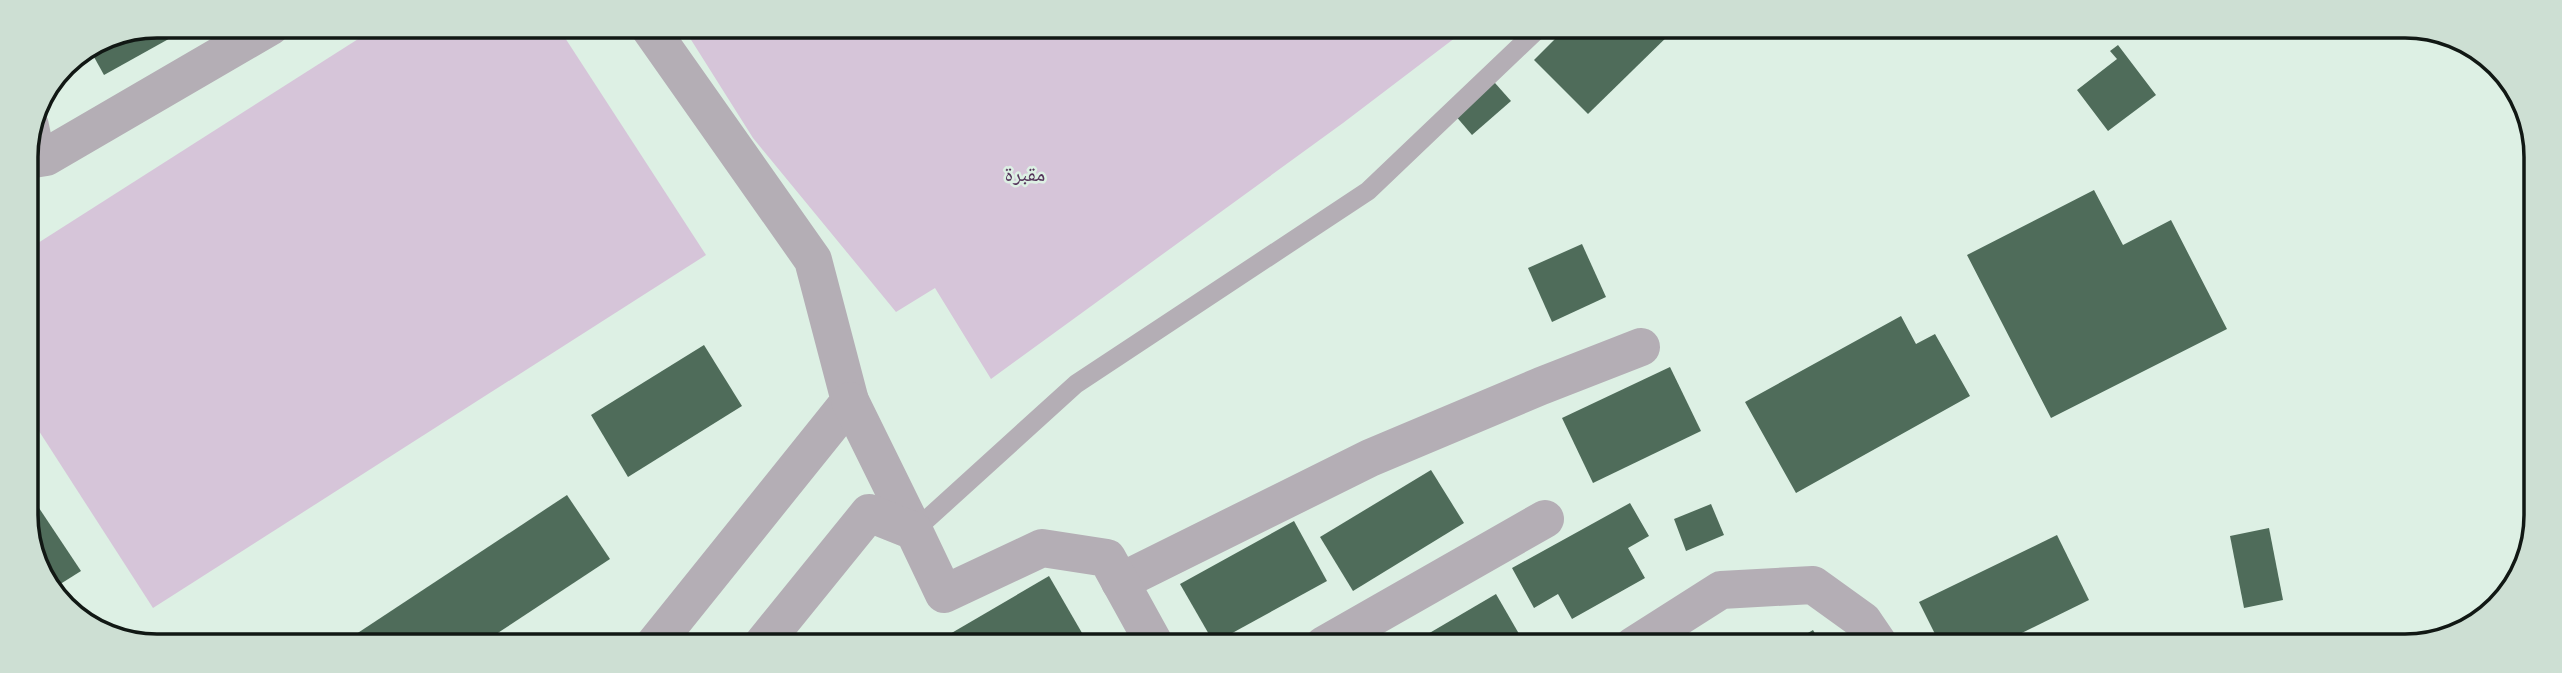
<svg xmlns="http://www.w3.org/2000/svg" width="2562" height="673" font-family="'Public Sans','Noto Naskh Arabic',sans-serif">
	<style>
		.green { fill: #d6c5d9 }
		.building { fill: #4f6c5a }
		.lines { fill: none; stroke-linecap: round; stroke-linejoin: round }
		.lane { stroke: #b4aeb5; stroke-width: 19 }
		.street { stroke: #b4aeb5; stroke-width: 38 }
		.labels { text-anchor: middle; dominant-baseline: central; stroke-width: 5; stroke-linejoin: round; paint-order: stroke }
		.park-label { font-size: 21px; fill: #55355b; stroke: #ddf0e4 }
		.rim { fill: none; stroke: #111814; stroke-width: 3.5 }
	</style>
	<rect width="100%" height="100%" fill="#ddf0e4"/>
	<g class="green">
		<polygon points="377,27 558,27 706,255 153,608 28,414 27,250"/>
		<polygon points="683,27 1468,28 1343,123 991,379 935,288 896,312 753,138"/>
	</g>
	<g class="building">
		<polygon points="158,26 192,26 104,75 89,48 108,36"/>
		<polygon points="1566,28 1676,28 1588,114 1534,60"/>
		<polygon points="2118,45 2156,95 2108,131 2077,90 2117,59 2110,51"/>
		<polygon points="1487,74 1511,101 1472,135 1448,107"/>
		<polygon points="2094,190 2123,245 2171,220 2227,329 2051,418 1967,255"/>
		<polygon points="1582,244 1606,297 1552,322 1528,268"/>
		<polygon points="1901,316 1916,344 1935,334 1970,396 1796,493 1745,402"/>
		<polygon points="704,345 742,406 628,477 591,415"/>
		<polygon points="1670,367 1701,431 1593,483 1562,418"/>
		<polygon points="1431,470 1464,523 1353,591 1320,537"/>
		<polygon points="29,493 81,571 54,588 29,541"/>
		<polygon points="567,495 610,559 481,644 341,644"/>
		<polygon points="1630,503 1649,536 1628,548 1645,578 1572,619 1558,594 1534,608 1512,568"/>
		<polygon points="1711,504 1724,535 1686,551 1674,519"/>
		<polygon points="1294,521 1327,581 1214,643 1180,584"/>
		<polygon points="2269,528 2283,600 2244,608 2230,536"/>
		<polygon points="2057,535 2089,600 1995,646 1941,646 1919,602"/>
		<polygon points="1049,576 1089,645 931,645"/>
		<polygon points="1496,594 1526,646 1409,645"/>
		<polygon points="1813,630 1822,646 1786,646"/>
	</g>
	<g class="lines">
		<g class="lane">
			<polyline points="39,123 46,157"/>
			<polyline points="914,531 1076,384 1368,191 1539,28"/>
		</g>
		<g class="street">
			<polyline points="649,27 813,260 850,401 654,645"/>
			<polyline points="27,160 46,157 271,26"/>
			<polyline points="850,401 914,531"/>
			<polyline points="1120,582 1370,458 1541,386 1641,347"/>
			<polyline points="762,645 869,513 914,531 944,594 1042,548 1107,558 1155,645"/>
			<polyline points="1324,645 1545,519"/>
			<polyline points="1633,646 1721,590 1813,585 1863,621 1880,646"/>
		</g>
	</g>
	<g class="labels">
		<g class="park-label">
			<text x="1025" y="173">مقبرة</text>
		</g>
	</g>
	<path d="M0 0H2562V673H0ZM157 38H2405A119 119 0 0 1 2524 157V515A119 119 0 0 1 2405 634H157A119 119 0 0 1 38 515V157A119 119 0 0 1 157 38Z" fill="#cddfd3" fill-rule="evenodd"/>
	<path class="rim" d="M157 38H2405A119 119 0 0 1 2524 157V515A119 119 0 0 1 2405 634H157A119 119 0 0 1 38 515V157A119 119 0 0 1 157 38Z"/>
</svg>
